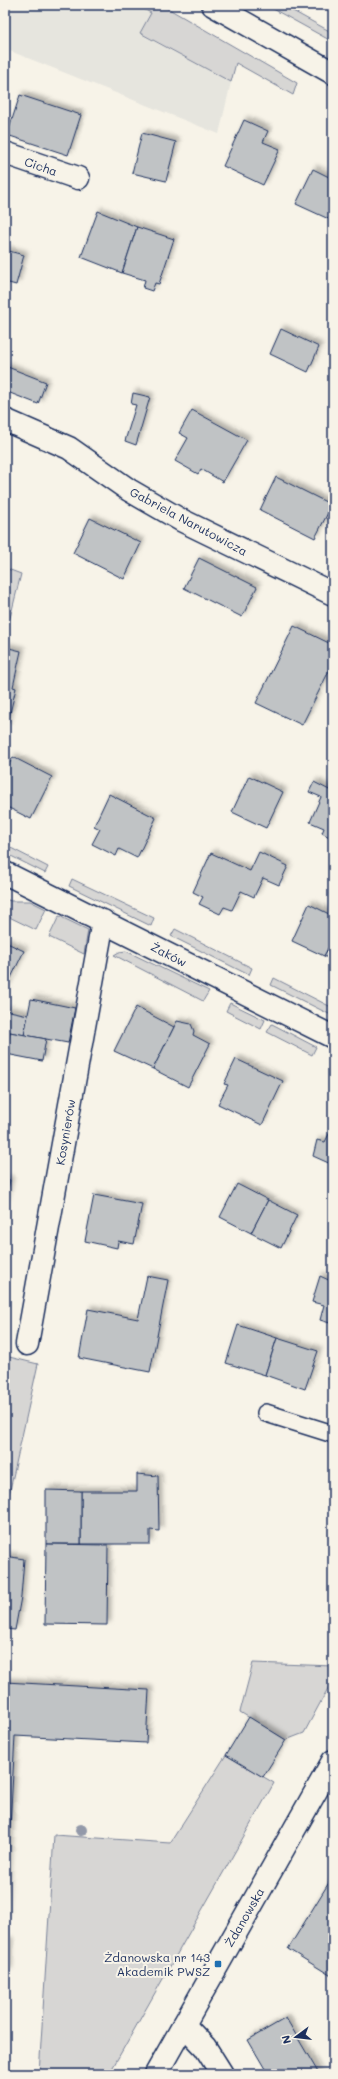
<svg xmlns="http://www.w3.org/2000/svg" width="338" height="2079" font-family="Mali,sans-serif">
	<style>
		.built { fill: #e6e5de }
		.green { fill: #d7d6d4; stroke: #798299 }
		.building { fill: #c0c3c5; stroke: #1b2f5e; filter: url(#shadow) }
		.lines { fill: none; stroke-linecap: round; stroke-linejoin: round }
		.lane-casing { stroke: #1b2f5e; stroke-width: 20 }
		.street-casing { stroke: #1b2f5e; stroke-width: 25 }
		.secondary-casing { stroke: #1b2f5e; stroke-width: 25 }
		.lane { stroke: #f7f3e8; stroke-width: 17 }
		.street { stroke: #f7f3e8; stroke-width: 22 }
		.secondary { stroke: #f7f3e8; stroke-width: 22 }
		.tree { fill: #9399a9 }
		.poi-dot { fill: #1f6fb2; stroke: #f7f3e8; stroke-width: 1.5 }
		.labels { text-anchor: middle; dominant-baseline: central; stroke-width: 4; stroke-linejoin: round; paint-order: stroke }
		.street-label { font-size: 12px; fill: #1b2f5e; stroke: #f7f3e8 }
		.poi-label { font-size: 12px; fill: #1b2f5e; stroke: #f7f3e8; text-anchor: end }
	</style>
	<defs>
		<filter id="shadow"><feDropShadow dx="3.5" dy="-3.5" stdDeviation="2" flood-color="#0004"/></filter>
	</defs>
	<rect width="100%" height="100%" fill="#f7f3e8"/>
	<filter id="ink" filterUnits="userSpaceOnUse"><feTurbulence type="fractalNoise" baseFrequency=".025" numOctaves="2"/><feDisplacementMap in="SourceGraphic" scale="8" xChannelSelector="R" yChannelSelector="G"/><feConvolveMatrix kernelMatrix="1 2 1 2 8 2 1 2 1" color-interpolation-filters="sRGB"/></filter>
	<g filter="url(#ink)">
		<polygon class="built" points="5,5 136,5 152,13 140,34 231,82 219,134 5,49"/>
		<g class="green">
			<polygon points="136,5 162,5 297,83 293,95 236,63 231,82 140,33 151,13"/>
			<polygon points="266,5 282,5 333,33 333,42"/>
			<polygon points="5,568 21,574 5,638"/>
			<polygon points="5,845 48,867 45,873 5,853"/>
			<polygon points="72,879 154,918 151,926 69,886"/>
			<polygon points="5,899 11,901 30,901 46,909 36,930 5,915"/>
			<polygon points="59,916 88,930 84,954 49,937"/>
			<polygon points="175,929 252,968 249,975 171,936"/>
			<polygon points="126,951 209,991 203,1001 114,955 119,952"/>
			<polygon points="274,978 333,1008 333,1016 271,985"/>
			<polygon points="230,1003 265,1020 261,1029 226,1011"/>
			<polygon points="272,1024 316,1047 312,1055 267,1032"/>
			<polygon points="5,1356 38,1364 5,1513"/>
			<polygon points="253,1663 333,1666 333,1679 304,1733 286,1740 240,1712"/>
			<polygon points="226,1755 274,1783 109,2074 39,2074 54,1835 170,1843"/>
		</g>
		<g class="building">
			<polygon points="20,95 81,115 68,155 7,135"/>
			<polygon points="244,120 268,131 263,142 280,149 263,185 223,166"/>
			<polygon points="142,133 176,142 166,181 132,173"/>
			<polygon points="313,169 333,179 333,221 296,204"/>
			<polygon points="98,211 137,227 122,273 81,257"/>
			<polygon points="137,227 174,239 159,284 155,283 152,291 143,288 145,280 122,273"/>
			<polygon points="5,250 24,255 16,285 5,282"/>
			<polygon points="281,329 319,347 308,372 270,354"/>
			<polygon points="5,366 46,382 38,404 5,391"/>
			<polygon points="133,393 150,397 136,445 125,441 136,405 131,404"/>
			<polygon points="192,410 247,440 223,482 201,469 198,474 175,461 188,438 179,433"/>
			<polygon points="276,477 332,505 315,538 260,510"/>
			<polygon points="90,518 141,543 124,579 73,553"/>
			<polygon points="199,558 257,587 242,617 184,588"/>
			<polygon points="294,626 333,645 333,663 302,725 256,703"/>
			<polygon points="5,647 21,651 13,687 16,688 7,726 5,726"/>
			<polygon points="13,757 52,777 31,819 5,806 5,772"/>
			<polygon points="249,776 283,792 266,828 232,812"/>
			<polygon points="314,782 333,792 333,839 322,833 324,828 310,822 321,797 309,792"/>
			<polygon points="109,794 156,818 137,858 119,849 116,856 92,844 100,829 94,826"/>
			<polygon points="259,852 288,866 279,885 263,878 254,897 241,891 232,910 224,907 220,914 199,904 203,897 193,892 211,853 250,871"/>
			<polygon points="309,904 333,916 333,939 324,956 292,941"/>
			<polygon points="333,939 333,961 324,956"/>
			<polygon points="5,942 24,951 5,990"/>
			<polygon points="31,999 75,1008 68,1043 24,1035"/>
			<polygon points="136,1007 174,1027 153,1069 114,1051"/>
			<polygon points="5,1010 28,1015 24,1035 5,1031"/>
			<polygon points="177,1021 191,1024 194,1031 193,1035 210,1044 188,1087 153,1069"/>
			<polygon points="10,1032 46,1039 42,1061 6,1054"/>
			<polygon points="236,1059 283,1081 262,1125 218,1104 228,1085 224,1084"/>
			<polygon points="333,1126 333,1165 313,1156 317,1140 325,1142"/>
			<polygon points="5,1179 10,1180 5,1203"/>
			<polygon points="237,1184 268,1200 251,1233 220,1217"/>
			<polygon points="94,1195 142,1204 134,1244 118,1241 117,1248 85,1241"/>
			<polygon points="268,1200 297,1215 281,1248 251,1233"/>
			<polygon points="147,1276 168,1280 150,1372 79,1358 88,1309 138,1319"/>
			<polygon points="320,1276 333,1282 333,1324 320,1320 324,1305 312,1302"/>
			<polygon points="238,1325 277,1338 265,1375 226,1363"/>
			<polygon points="277,1338 318,1351 305,1389 265,1375"/>
			<polygon points="137,1474 158,1476 159,1531 150,1530 150,1544 81,1544 81,1491 137,1491"/>
			<polygon points="46,1490 81,1491 81,1544 46,1544"/>
			<polygon points="46,1544 108,1545 107,1625 45,1624"/>
			<polygon points="5,1556 24,1559 21,1597 15,1630 5,1629"/>
			<polygon points="5,1682 149,1690 146,1743 15,1736 5,1919"/>
			<polygon points="249,1717 286,1740 263,1777 226,1755"/>
			<polygon points="333,1876 333,1977 288,1949"/>
			<polygon points="5,1941 9,1941 8,1972 5,1971"/>
			<polygon points="286,2018 319,2074 268,2074 248,2040"/>
		</g>
		<g class="lines">
			<defs>
				<polyline id="lane" points="266,1413 333,1434"/>
				<g id="street">
					<polyline points="5,153 78,178"/>
					<polyline points="5,420 69,448 129,490 181,520 333,594"/>
					<polyline points="5,873 333,1037"/>
					<polyline points="27,1344 103,921"/>
					<polyline points="184,2025 205,2047 222,2074"/>
				</g>
				<g id="secondary">
					<polyline points="213,5 333,73"/>
					<polyline points="156,2074 333,1761"/>
				</g>
			</defs>
			<use href="#lane" class="lane-casing"/>
			<use href="#street" class="street-casing"/>
			<use href="#secondary" class="secondary-casing"/>
			<use href="#lane" class="lane"/>
			<use href="#street" class="street"/>
			<use href="#secondary" class="secondary"/>
		</g>
		<circle class="tree" cx="81" cy="1830" r="6"/>
	</g>
	<rect class="poi-dot" x="214" y="1960" width="8" height="8" rx="2"/>
	<g class="labels">
		<g class="street-label">
			<text transform="translate(41 166) rotate(19)">Cicha</text>
			<text transform="translate(189 521) rotate(28)">Gabriela Narutowicza</text>
			<text transform="translate(169 954) rotate(27)">Żaków</text>
			<text transform="translate(65 1132) rotate(-80)">Kosynierów</text>
			<text transform="translate(244 1917) rotate(-60)">Żdanowska</text>
		</g>
		<g class="poi-label">
			<text x="210" y="1957">Żdanowska nr 143<tspan x="210" dy="14">Akademik PWSZ</tspan></text>
		</g>
	</g>
	<rect width="338" height="2079" fill="none" stroke="#f7f3e8" stroke-width="20"/>
	<rect x="10" y="10" width="318" height="2059" fill="none" stroke="#1b2f5e" stroke-width="1.5" filter="url(#ink)"/>
	<g transform="translate(296 2037) rotate(255)" stroke="#f7f3e8" stroke-width="3" paint-order="stroke">
	<path d="M0-3L7 15L0 10L-7 15Z" fill="#1b2f5e"/>
	<text y="-6" font-size="11" font-weight="bold" text-anchor="middle" fill="#1b2f5e">N</text>
	</g>
</svg>
